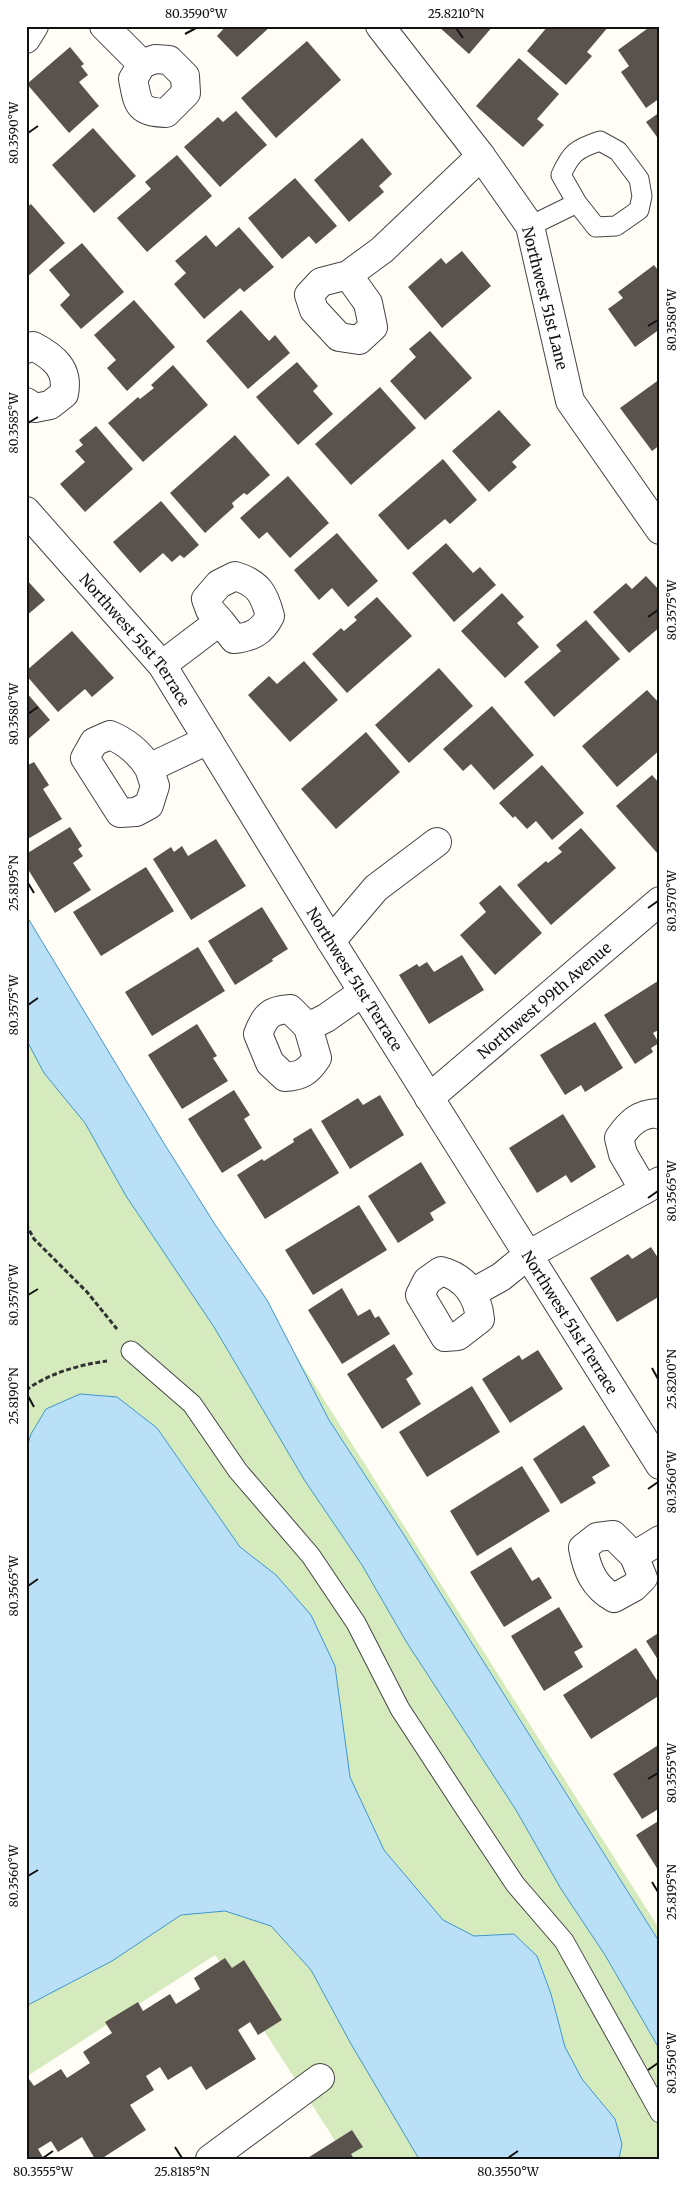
<svg xmlns="http://www.w3.org/2000/svg" width="686" height="2185" font-family="Merriweather,serif">
	<style>
		.green { fill: #d5ebbd }
		.water { fill: #b9e0f7; stroke: #3f96cf }
		.building { fill: #5a524d }
		.lines { fill: none; stroke-linecap: round; stroke-linejoin: round }
		.service-casing { stroke: #444; stroke-width: 21 }
		.minor-casing { stroke: #444; stroke-width: 30 }
		.path { stroke: #333; stroke-width: 3; stroke-dasharray: 5 2.5; stroke-linecap: butt }
		.service { stroke: #fff; stroke-width: 19 }
		.minor { stroke: #fff; stroke-width: 28 }
		.ticks { fill: none; stroke: #111; stroke-width: 2 }
		.labels { text-anchor: middle; dominant-baseline: central; stroke-width: 5; stroke-linejoin: round; paint-order: stroke }
		.street-label { font-size: 15px; fill: #111; stroke: #fff }
		.neatline { fill: none; stroke: #111; stroke-width: 2 }
		.ticks-label { font-size: 12px; text-anchor: middle; fill: #111 }
	</style>
	<rect width="100%" height="100%" fill="#fffdf5"/>
	<polygon class="green" points="26,983 233,1256 660,1930 660,2159 347,2159 215,1955 26,2077"/>
	<g class="water">
		<polygon points="26,915 165,1145 216,1226 267,1300 329,1420 404,1535 660,1943 660,2050 605,1955 561,1889 516,1810 407,1643 362,1565 305,1481 214,1327 126,1196 85,1123 44,1073 26,1039"/>
		<polygon points="80,1394 117,1397 157,1428 240,1547 276,1575 311,1615 335,1666 350,1777 384,1850 443,1920 474,1936 514,1934 537,1956 551,1994 565,2047 582,2079 615,2119 622,2144 619,2159 419,2159 351,2044 311,1970 271,1926 225,1911 181,1915 112,1961 26,2006 26,1450 31,1434 46,1409"/>
	</g>
	<g class="building">
		<polygon points="226,26 271,26 237,57 217,36"/>
		<polygon points="438,26 493,26 469,54"/>
		<polygon points="548,26 609,26 587,52 592,56 566,85 527,51"/>
		<polygon points="651,26 656,26 660,31 660,98 646,108 621,72 629,66 618,50"/>
		<polygon points="307,41 341,80 276,138 241,98"/>
		<polygon points="70,47 84,64 81,66 88,75 79,82 99,106 69,133 27,84"/>
		<polygon points="519,58 559,94 537,119 544,125 523,147 476,106"/>
		<polygon points="236,111 267,145 220,187 184,147 218,117 223,122"/>
		<polygon points="660,112 660,141 646,122"/>
		<polygon points="93,128 136,176 94,213 52,165"/>
		<polygon points="362,138 392,174 379,186 384,192 349,222 314,180"/>
		<polygon points="177,155 212,196 147,252 117,218 151,189 145,182"/>
		<polygon points="295,178 337,226 316,244 309,236 282,259 248,218"/>
		<polygon points="31,204 65,243 26,278 26,208"/>
		<polygon points="239,227 274,267 244,292 240,288 204,319 174,284 186,273 175,261 206,235 216,247"/>
		<polygon points="82,243 124,292 81,329 60,305 70,295 49,270"/>
		<polygon points="462,251 491,286 442,328 408,287 441,258 446,264"/>
		<polygon points="654,265 660,273 660,329 635,347 608,309 623,298 618,292"/>
		<polygon points="134,300 175,347 127,391 107,368 116,360 94,335"/>
		<polygon points="241,310 269,341 275,335 290,353 248,389 206,341"/>
		<polygon points="430,331 472,378 425,420 390,381 416,357 409,349"/>
		<polygon points="297,362 318,386 313,391 333,414 298,445 256,397"/>
		<polygon points="173,365 208,405 143,462 108,423 138,397 140,399 154,388 151,385"/>
		<polygon points="660,379 660,445 652,451 620,408"/>
		<polygon points="380,387 416,428 351,485 315,444"/>
		<polygon points="499,410 531,445 512,462 517,467 489,492 452,451"/>
		<polygon points="96,426 133,469 85,512 60,484 85,462 75,451 83,445 79,440"/>
		<polygon points="235,435 270,475 247,495 244,493 232,503 234,507 205,533 170,493"/>
		<polygon points="443,459 477,500 450,524 445,519 408,550 378,515"/>
		<polygon points="288,476 329,523 290,558 267,532 259,539 240,518"/>
		<polygon points="161,501 199,545 184,558 180,555 172,562 163,553 140,573 113,542"/>
		<polygon points="337,533 378,581 348,607 332,588 319,600 294,570"/>
		<polygon points="446,543 473,573 480,567 496,585 454,622 412,573"/>
		<polygon points="646,576 660,591 660,627 629,653 593,612 626,583 632,589"/>
		<polygon points="26,579 45,600 26,616"/>
		<polygon points="502,593 524,617 517,623 539,647 505,678 461,631"/>
		<polygon points="377,597 412,636 347,693 312,654 341,628 344,631 357,620 354,617"/>
		<polygon points="586,620 620,659 554,717 524,682 561,651 556,645"/>
		<polygon points="72,631 114,678 92,697 85,689 58,712 26,675 26,671"/>
		<polygon points="304,661 338,700 290,742 248,695 269,676 277,684"/>
		<polygon points="439,668 473,706 409,763 375,725"/>
		<polygon points="647,690 660,704 660,750 617,787 582,746"/>
		<polygon points="26,692 50,720 26,741"/>
		<polygon points="492,706 534,755 494,790 471,764 463,771 443,749"/>
		<polygon points="366,732 400,772 336,829 301,789"/>
		<polygon points="34,762 49,785 43,789 62,819 26,840 26,766"/>
		<polygon points="542,765 584,813 552,840 536,821 527,829 515,816 513,818 499,803"/>
		<polygon points="652,775 660,784 660,852 658,854 616,806"/>
		<polygon points="70,827 82,846 78,849 83,856 73,863 91,890 55,913 26,866 26,854"/>
		<polygon points="581,828 616,868 551,925 517,885 546,861 548,863 562,852 558,848"/>
		<polygon points="216,839 246,886 191,920 153,859 171,847 174,852 182,846 188,856"/>
		<polygon points="146,867 174,911 101,956 73,912"/>
		<polygon points="500,885 542,933 495,975 460,935 486,912 479,903"/>
		<polygon points="262,907 288,949 272,959 273,961 235,985 208,941"/>
		<polygon points="198,947 225,991 152,1036 125,992"/>
		<polygon points="462,955 484,990 429,1024 399,975 417,964 419,967 427,962 434,972"/>
		<polygon points="658,981 660,1029 653,1033 659,1043 651,1048 653,1052 635,1064 604,1015"/>
		<polygon points="595,1022 623,1068 585,1092 581,1085 565,1095 540,1055"/>
		<polygon points="197,1024 217,1056 213,1058 228,1081 182,1109 148,1055"/>
		<polygon points="234,1090 250,1115 244,1119 262,1148 222,1173 188,1119"/>
		<polygon points="380,1095 404,1135 350,1169 321,1121 358,1098 363,1105"/>
		<polygon points="563,1114 596,1167 571,1183 566,1175 537,1193 509,1148"/>
		<polygon points="311,1128 339,1173 265,1219 237,1175 262,1159 264,1161 294,1142 293,1139"/>
		<polygon points="421,1162 446,1203 430,1213 434,1220 398,1243 368,1196"/>
		<polygon points="359,1205 387,1250 313,1295 285,1250"/>
		<polygon points="651,1247 660,1261 660,1296 617,1322 590,1278 628,1254 632,1259"/>
		<polygon points="342,1288 358,1316 370,1309 375,1318 379,1316 390,1334 342,1364 308,1310"/>
		<polygon points="394,1344 413,1374 406,1379 421,1404 382,1429 347,1374"/>
		<polygon points="538,1350 563,1389 510,1423 482,1379 519,1355 522,1360"/>
		<polygon points="472,1386 500,1432 427,1477 399,1432"/>
		<polygon points="584,1425 610,1466 592,1477 596,1483 561,1504 533,1459"/>
		<polygon points="522,1466 550,1511 477,1556 450,1511"/>
		<polygon points="511,1547 532,1581 539,1577 552,1598 504,1627 470,1572"/>
		<polygon points="559,1607 583,1647 574,1652 583,1667 544,1691 511,1636"/>
		<polygon points="660,1632 660,1663 646,1641"/>
		<polygon points="636,1648 660,1685 660,1695 591,1739 563,1695"/>
		<polygon points="660,1744 660,1808 642,1819 613,1774"/>
		<polygon points="660,1820 660,1873 636,1835"/>
		<polygon points="225,1958 232,1968 244,1960 282,2020 258,2035 250,2022 238,2030 256,2059 206,2090 191,2066 168,2080 160,2067 146,2076 154,2090 130,2105 146,2130 101,2159 95,2159 82,2137 58,2152 51,2141 38,2149 44,2159 26,2159 26,2075 34,2086 61,2069 67,2078 90,2063 83,2052 112,2033 105,2022 138,2002 143,2011 170,1994 176,2004 200,1989 194,1978"/>
		<polygon points="352,2130 363,2147 351,2154 354,2159 306,2159"/>
	</g>
	<g class="lines">
		<defs>
			<g id="service">
				<path d="M530,226L577,203L596,227L616,226L639,210L642,196L639,179L618,151L600,141C576,149 571,153 561,175L577,203"/>
				<polyline points="131,1351 192,1404 238,1471 311,1556 356,1623 400,1709 464,1807 515,1884 564,1941 660,2113"/>
			</g>
			<g id="minor">
				<polyline points="104,26 142,64"/>
				<polyline points="380,26 481,156 530,226 570,401 660,530"/>
				<polyline points="26,39 34,26"/>
				<path d="M155,59L169,60L185,76L186,93L166,113C137,112 138,104 133,79L142,64Z"/>
				<polyline points="348,275 368,303 373,327 359,340 339,337 314,310 309,295 321,282 348,275 382,250 481,156"/>
				<path d="M26,349L33,346C54,357 69,369 64,394L50,405L35,408L26,402"/>
				<path id="s1" d="M26,511L162,665L331,941L660,1465"/>
				<path d="M162,665L220,621L234,639C252,637 262,632 270,616C264,593 258,583 235,576L219,584L206,599L210,610L220,621"/>
				<path d="M149,768C139,752 127,742 110,735L94,742L85,758L120,813L136,812L149,805L155,786L149,768L208,740"/>
				<polyline points="331,941 376,888 437,842"/>
				<path d="M308,1027L290,1009C270,1010 265,1016 258,1034L270,1063L285,1077C301,1076 308,1072 317,1058L308,1027L326,1018L363,992"/>
				<path id="s2" d="M429,1098L660,901"/>
				<path d="M644,1190L623,1154L619,1138C630,1122 639,1114 658,1113L660,1115"/>
				<path d="M441,1271C465,1277 478,1296 480,1319L458,1336L445,1337L420,1295L427,1281Z"/>
				<polyline points="472,1293 501,1277 528,1255 660,1181"/>
				<path d="M613,1535L634,1556L643,1578L634,1587L614,1598C594,1587 587,1570 583,1548L597,1537Z"/>
				<polyline points="634,1556 660,1540"/>
				<polyline points="210,2159 320,2078"/>
			</g>
		</defs>
		<use href="#service" class="service-casing"/>
		<use href="#minor" class="minor-casing"/>
		<g class="path">
			<polyline points="26,1224 34,1239 87,1292 117,1329"/>
			<path d="M26,1390C50,1373 78,1365 107,1361"/>
		</g>
		<use href="#service" class="service"/>
		<use href="#minor" class="minor"/>
	</g>
	<path class="ticks" d="M456,28L463,38M185,34L196,28M28,133L38,126M648,326L658,320M28,423L38,417M648,617L658,610M28,714L38,707M28,883L34,893M648,908L658,901M28,1005L38,998M648,1198L658,1191M28,1295L38,1289M652,1368L658,1379M28,1396L34,1407M648,1489L658,1482M28,1586L38,1579M648,1779L658,1773M28,1876L38,1870M652,1882L658,1892M648,2070L658,2063M175,2147L182,2158M43,2158L53,2151M508,2158L518,2151"/>
	<g class="labels">
		<g class="street-label">
			<text transform="translate(545 298) rotate(76)">Northwest 51st Lane</text>
			<text stroke="none"><textPath href="#s1" startOffset="169">Northwest 51st Terrace</textPath></text>
			<text stroke="none"><textPath href="#s1" startOffset="574">Northwest 51st Terrace</textPath></text>
			<text stroke="none"><textPath href="#s2" startOffset="151">Northwest 99th Avenue</textPath></text>
			<text stroke="none"><textPath href="#s1" startOffset="979">Northwest 51st Terrace</textPath></text>
		</g>
	</g>
	<rect width="686" height="2185" fill="none" stroke="#ffffff" stroke-width="55"/>
	<rect x="28" y="28" width="630" height="2130" class="neatline"/>
	<g class="ticks-label">
		<text x="196" y="18">80.3590°W</text>
		<text x="456" y="18">25.8210°N</text>
		<text transform="translate(14 133) rotate(-90)" y="4">80.3590°W</text>
		<text transform="translate(672 320) rotate(-90)" y="4">80.3580°W</text>
		<text transform="translate(14 423) rotate(-90)" y="4">80.3585°W</text>
		<text transform="translate(672 610) rotate(-90)" y="4">80.3575°W</text>
		<text transform="translate(14 714) rotate(-90)" y="4">80.3580°W</text>
		<text transform="translate(14 883) rotate(-90)" y="4">25.8195°N</text>
		<text transform="translate(672 901) rotate(-90)" y="4">80.3570°W</text>
		<text transform="translate(14 1005) rotate(-90)" y="4">80.3575°W</text>
		<text transform="translate(672 1191) rotate(-90)" y="4">80.3565°W</text>
		<text transform="translate(14 1295) rotate(-90)" y="4">80.3570°W</text>
		<text transform="translate(672 1379) rotate(-90)" y="4">25.8200°N</text>
		<text transform="translate(14 1396) rotate(-90)" y="4">25.8190°N</text>
		<text transform="translate(672 1482) rotate(-90)" y="4">80.3560°W</text>
		<text transform="translate(14 1586) rotate(-90)" y="4">80.3565°W</text>
		<text transform="translate(672 1773) rotate(-90)" y="4">80.3555°W</text>
		<text transform="translate(14 1876) rotate(-90)" y="4">80.3560°W</text>
		<text transform="translate(672 1892) rotate(-90)" y="4">25.8195°N</text>
		<text transform="translate(672 2063) rotate(-90)" y="4">80.3550°W</text>
		<text x="43" y="2176">80.3555°W</text>
		<text x="182" y="2176">25.8185°N</text>
		<text x="508" y="2176">80.3550°W</text>
	</g>
</svg>
